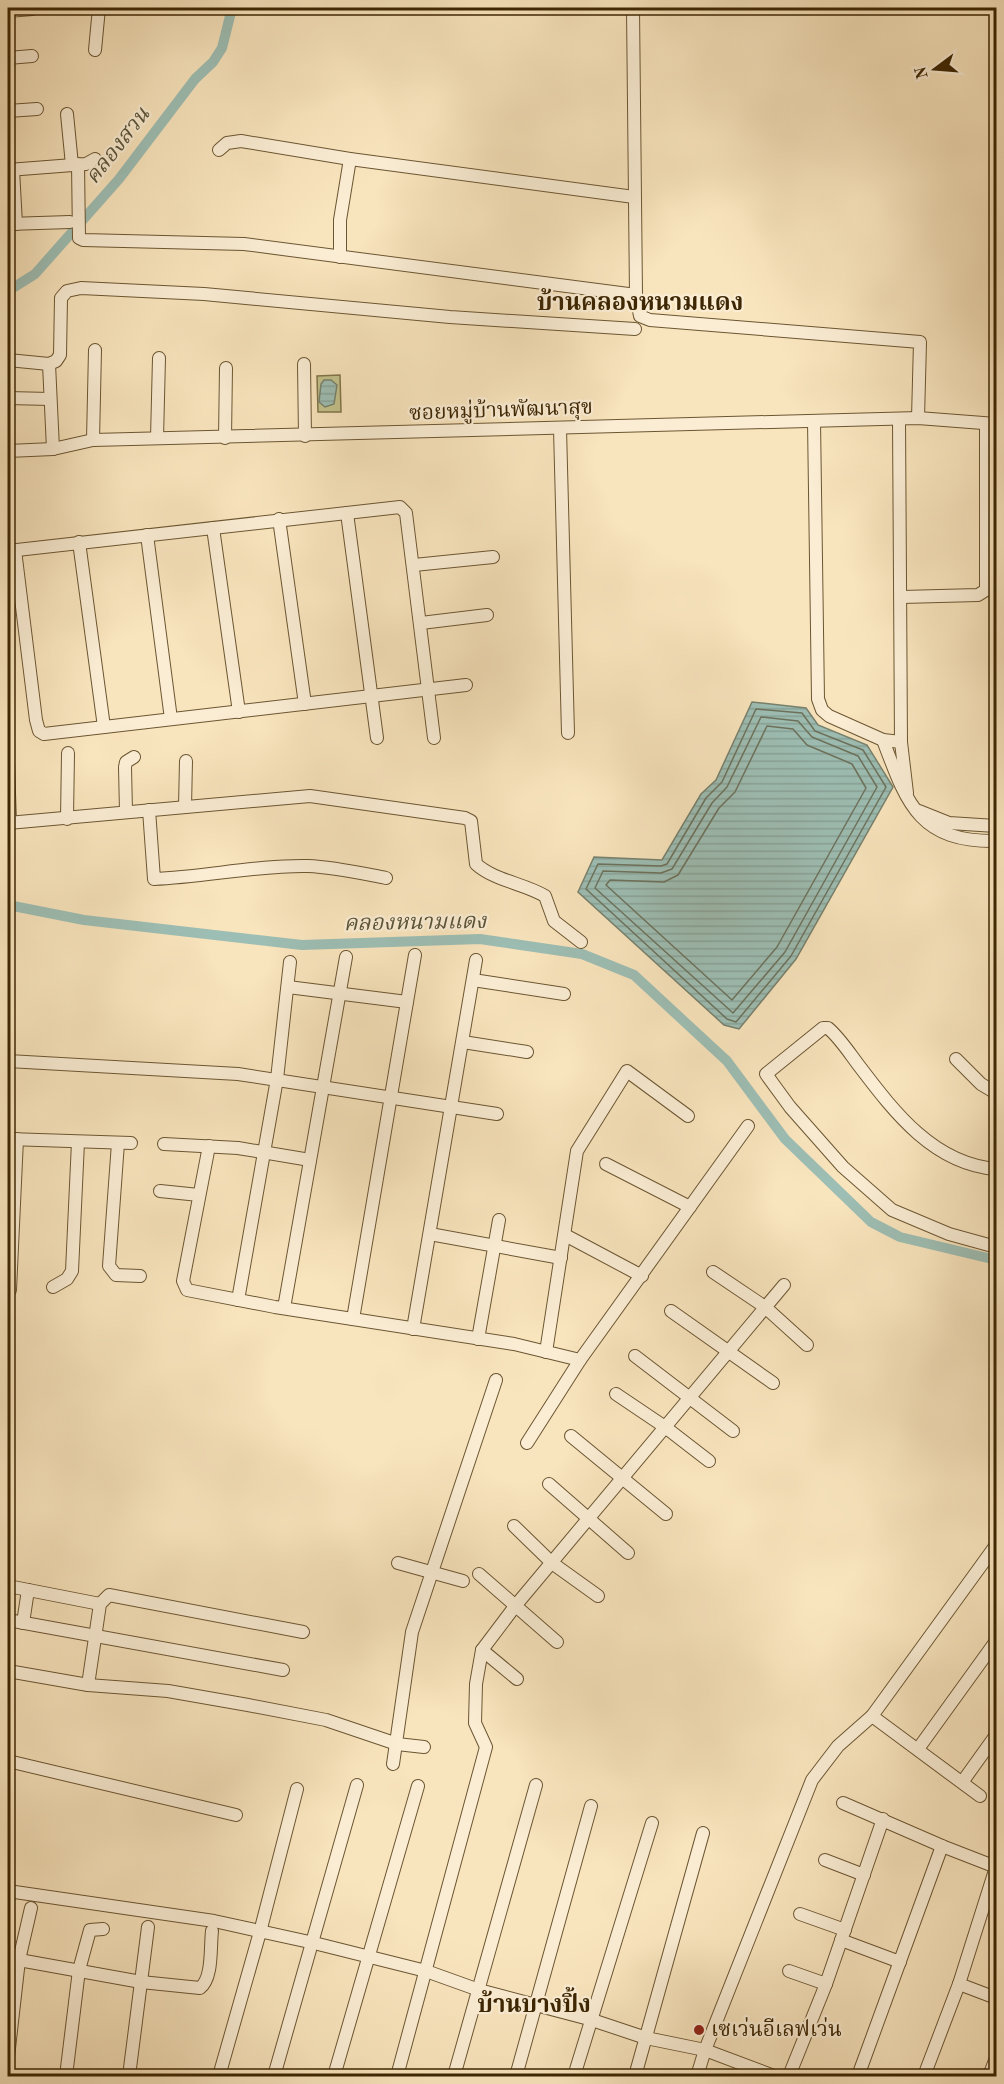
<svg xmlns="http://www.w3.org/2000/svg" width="1004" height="2084" font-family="'Old Standard TT','Noto Serif Thai',serif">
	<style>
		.pitch { fill: #c4c28c; stroke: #807448; stroke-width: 1.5 }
		.water { fill: url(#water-rules); stroke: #77816d; stroke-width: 1.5 }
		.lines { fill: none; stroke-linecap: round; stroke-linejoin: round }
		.shore { stroke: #6d725c; stroke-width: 1.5 }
		.canal { stroke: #9dbeb4; stroke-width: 10 }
		.minor-casing { stroke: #6c5632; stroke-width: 14 }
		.minor { stroke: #faedd4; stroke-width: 12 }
		.poi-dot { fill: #8f2418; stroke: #faedd4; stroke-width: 2 }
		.labels { text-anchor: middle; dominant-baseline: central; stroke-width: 4.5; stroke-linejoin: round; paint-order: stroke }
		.street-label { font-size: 21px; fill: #3d2603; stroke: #faedd4 }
		.poi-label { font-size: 21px; fill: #3d2603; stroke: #faedd4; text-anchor: start }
		.water-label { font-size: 22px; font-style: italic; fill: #5a5438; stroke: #faedd4 }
		.quarter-label { font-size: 24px; font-weight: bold; fill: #3d2603; stroke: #faedd4 }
	</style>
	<defs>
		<pattern id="water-rules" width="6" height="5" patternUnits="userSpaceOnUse" patternTransform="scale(1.5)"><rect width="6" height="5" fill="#9dbeb4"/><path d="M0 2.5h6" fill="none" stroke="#88a399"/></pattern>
	</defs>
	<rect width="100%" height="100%" fill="#f8e4bd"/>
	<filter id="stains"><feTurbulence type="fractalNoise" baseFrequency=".00333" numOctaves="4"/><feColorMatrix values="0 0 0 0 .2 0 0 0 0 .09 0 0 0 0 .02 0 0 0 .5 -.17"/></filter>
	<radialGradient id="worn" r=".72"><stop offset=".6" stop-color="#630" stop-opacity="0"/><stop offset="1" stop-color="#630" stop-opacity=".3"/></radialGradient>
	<polygon class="pitch" points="340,375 341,412 318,412 317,376"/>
	<g class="water">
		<polygon points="324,380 331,380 337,385 334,404 325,407 319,402 321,384"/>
		<polygon points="752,702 806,708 818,725 867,745 893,787 796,959 739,1029 724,1025 578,892 594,857 662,860 701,794 716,780"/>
	</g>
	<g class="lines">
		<g class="shore">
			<polygon points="756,709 802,713 815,731 863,750 886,787 791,956 736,1022 727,1019 586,889 598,864 661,866 667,864 706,798 722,782"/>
			<polygon points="761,717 798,721 812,737 858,756 877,787 785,952 733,1013 595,888 603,871 661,873 672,869 712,803 727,787"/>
			<polygon points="767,726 793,729 807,745 852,764 866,788 777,947 732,1000 606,885 610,880 664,882 678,875 719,808 735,792"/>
		</g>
		<g class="canal">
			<polyline points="8,291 35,274 119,179 195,79 213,62 222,48 232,8"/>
			<polyline points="8,905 84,920 302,945 480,939 582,954 634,975 727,1061 785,1139 871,1222 900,1237 996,1260"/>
		</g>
		<defs>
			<g id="minor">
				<polyline points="633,8 636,295 640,316 650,320 920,342 918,418"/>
				<polyline points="8,11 32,9"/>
				<polyline points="95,50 99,8"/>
				<polyline points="8,58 32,56"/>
				<polyline points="8,111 37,109"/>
				<polyline points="67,114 72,165"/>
				<polyline points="219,150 227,143 241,141 350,159 634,197"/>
				<polyline points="78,164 79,238 83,240 244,244 636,295"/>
				<polyline points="8,170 86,164 95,159"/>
				<polyline points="13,170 16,224"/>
				<polyline points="8,224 70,222"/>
				<polyline points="340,257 340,220 350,159"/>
				<polyline points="8,360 49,364 53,449"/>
				<polyline points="49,364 56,361 60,355 61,298 67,291 81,288 204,294 450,317 635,329"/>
				<polyline points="304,364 305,436"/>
				<polyline points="8,398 50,399"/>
				<polyline points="899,419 901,742"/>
				<polyline points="814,421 818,699 822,710 829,716 883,740 901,742 907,793"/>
				<polyline points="560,429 568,733"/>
				<polyline points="157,438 159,358"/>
				<polyline points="225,438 226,368"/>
				<polyline points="93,440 95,350"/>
				<polyline points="8,451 53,449 93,440 918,418 996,424"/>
				<polyline points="347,513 377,738"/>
				<polyline points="279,519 305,704"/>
				<polyline points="213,528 239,712"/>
				<polyline points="147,535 171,719"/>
				<polyline points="79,542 104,727"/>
				<polyline points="15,550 36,720 39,731 44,734 466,685"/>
				<polyline points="8,551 400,507 406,513 434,738"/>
				<polyline points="414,565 493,557"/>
				<polyline points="902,597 978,595 986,590 986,425"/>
				<polyline points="421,623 487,615"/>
				<path d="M883,740C907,804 919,842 996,841"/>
				<polyline points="8,762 10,824"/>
				<polyline points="185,807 186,761"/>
				<path d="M149,810L154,879C205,877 257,865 308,866C334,867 360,873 386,878"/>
				<polyline points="919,811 949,823 996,826"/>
				<polyline points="126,812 125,767 126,762 134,757"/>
				<polyline points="67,819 68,753"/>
				<path d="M8,823L310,796L465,818L471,821L476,864C495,881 523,883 545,896L554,921L581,942"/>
				<polyline points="473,980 564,994"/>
				<polyline points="288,987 407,1002"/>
				<polyline points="463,1042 527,1052"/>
				<polyline points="956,1059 981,1084 996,1093"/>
				<polyline points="8,1061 238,1074 497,1114"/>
				<polyline points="8,1139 131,1143"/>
				<polyline points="118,1143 109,1266 116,1275 140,1276"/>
				<polyline points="164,1144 238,1148 310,1160"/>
				<polyline points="209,1146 183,1281 187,1290 275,1307 514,1344 580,1360"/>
				<polyline points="606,1164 690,1207"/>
				<path d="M996,1169C934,1164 895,1113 860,1067C850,1054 840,1038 828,1028H823L766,1074L790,1107L843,1167L892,1210L949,1234L996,1247"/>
				<polyline points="160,1191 199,1195"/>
				<polyline points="430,1234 561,1258"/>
				<polyline points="565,1235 642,1276"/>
				<polyline points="713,1272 765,1307 807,1345"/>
				<polyline points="53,1287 67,1279 72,1271 78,1142"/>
				<polyline points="10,1290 17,1139"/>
				<polyline points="238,1300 277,1079 290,962"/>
				<polyline points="284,1308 346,957"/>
				<polyline points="671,1311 773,1383"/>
				<polyline points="353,1319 415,955"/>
				<polyline points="413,1329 476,960"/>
				<polyline points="478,1339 499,1220"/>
				<polyline points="546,1352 577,1151 627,1071 688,1116"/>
				<polyline points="635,1356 733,1431"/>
				<polyline points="616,1394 665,1427 709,1461"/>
				<polyline points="571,1436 666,1514"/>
				<polyline points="527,1443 580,1360 748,1126"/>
				<polyline points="549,1484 628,1553"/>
				<polyline points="514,1526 552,1563 598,1596"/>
				<polyline points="398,1563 463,1581"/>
				<polyline points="479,1574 557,1642"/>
				<polyline points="8,1586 100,1604"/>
				<polyline points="8,1620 283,1670"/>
				<polyline points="23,1623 28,1590"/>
				<polyline points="482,1650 517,1679"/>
				<polyline points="8,1671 88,1685 168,1691 248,1705 326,1720 397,1744 424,1747"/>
				<polyline points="88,1685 100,1604 109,1595 303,1632"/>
				<polyline points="872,1716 980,1796"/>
				<polyline points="918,1749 996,1641"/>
				<polyline points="8,1761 236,1815"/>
				<polyline points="393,1764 412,1632 496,1380"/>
				<polyline points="963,1781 996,1735"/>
				<polyline points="843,1803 942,1846 996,1867"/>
				<polyline points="825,1860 864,1875"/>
				<polyline points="8,1891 214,1921 314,1943 426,1971 479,1990 589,2019 646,2038 705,2050 774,2076"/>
				<polyline points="800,1914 845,1930"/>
				<polyline points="841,1940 900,1962"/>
				<path d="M8,1958L141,1982L200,1988C213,1978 210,1948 212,1931"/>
				<polyline points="789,1971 826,1984"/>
				<polyline points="959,1984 996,1998"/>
				<polyline points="8,2057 19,1960 31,1908"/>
				<polyline points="66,2076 79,1970 90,1930 103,1929"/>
				<polyline points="129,2076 148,1927"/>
				<polyline points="219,2076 260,1932 297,1789"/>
				<polyline points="274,2076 357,1785"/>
				<polyline points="334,2076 418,1786"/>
				<polyline points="397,2076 486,1747 475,1723 476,1684 482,1650 516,1605 784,1285"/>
				<polyline points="454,2076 536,1785"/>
				<polyline points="516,2076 591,1806"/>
				<polyline points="574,2076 652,1823"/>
				<polyline points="635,2076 703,1833"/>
				<polyline points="697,2076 705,2050 812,1780 838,1746 872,1716 996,1545"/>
				<polyline points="789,2076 826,1984 883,1819"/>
				<polyline points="858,2076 942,1846"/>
				<polyline points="924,2076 959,1984 996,1867"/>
				<polyline points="989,2076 996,2058"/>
			</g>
		</defs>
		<use href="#minor" class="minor-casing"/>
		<use href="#minor" class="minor"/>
	</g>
	<circle class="poi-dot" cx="699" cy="2030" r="6"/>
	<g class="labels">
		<g class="street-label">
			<text transform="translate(501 411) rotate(-2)">ซอยหมู่บ้านพัฒนาสุข</text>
		</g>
		<g class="poi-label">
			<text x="711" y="2030">เซเว่นอีเลฟเว่น</text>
		</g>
		<g class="water-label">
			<text transform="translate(118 146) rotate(-52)">คลองสวน</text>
			<text transform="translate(415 923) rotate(-1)">คลองหนามแดง</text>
		</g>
		<g class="quarter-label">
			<text x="640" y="304">บ้านคลองหนามแดง</text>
			<text x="534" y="2006">บ้านบางปิ้ง</text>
		</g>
	</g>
	<rect width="1004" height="2084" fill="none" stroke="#f8e4bd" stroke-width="30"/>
	<rect x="9" y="9" width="986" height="2066" fill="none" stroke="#3d2603" stroke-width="3"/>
	<rect x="15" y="15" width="974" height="2054" fill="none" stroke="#3d2603" stroke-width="1.5"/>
	<g transform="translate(935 69) rotate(254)" stroke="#faedd4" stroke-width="4.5" paint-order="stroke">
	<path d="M0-4.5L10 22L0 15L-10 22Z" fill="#3d2603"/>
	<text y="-9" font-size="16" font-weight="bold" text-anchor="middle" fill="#3d2603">N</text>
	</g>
	<rect width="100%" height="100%" filter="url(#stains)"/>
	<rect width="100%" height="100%" fill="url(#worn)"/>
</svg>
